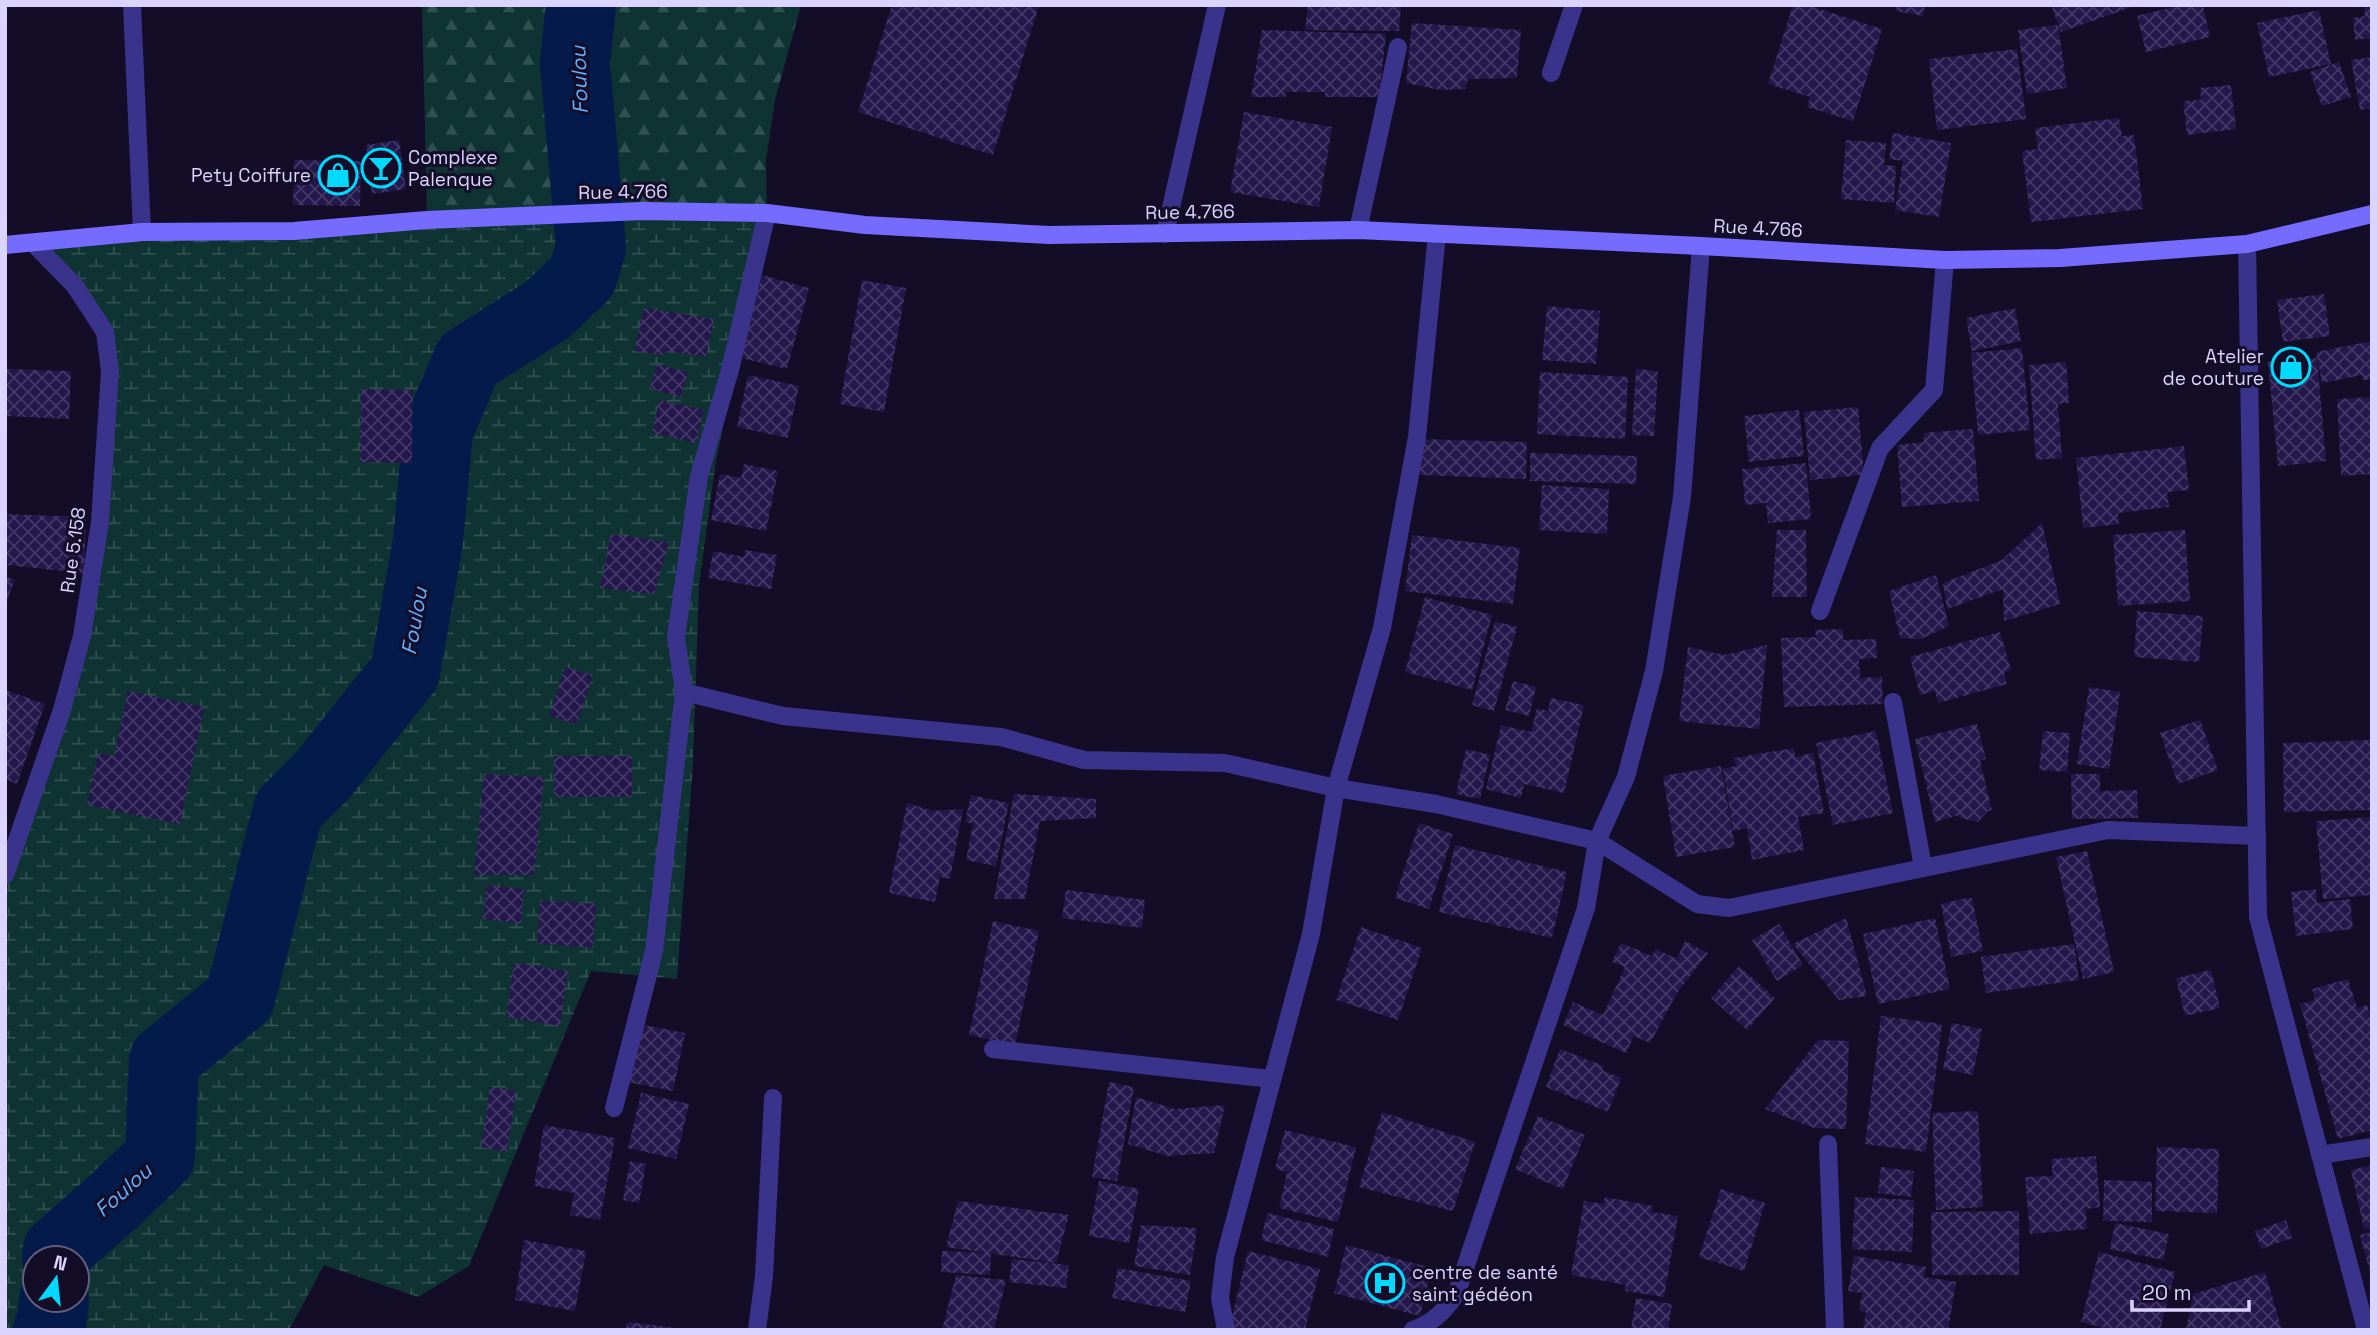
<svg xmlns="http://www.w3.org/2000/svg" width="2377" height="1335" font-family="'Space Grotesk',sans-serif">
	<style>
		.forest { fill: url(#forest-firs) }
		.wetland { fill: url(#wetland-marsh); fill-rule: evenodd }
		.water { fill: #041a4a }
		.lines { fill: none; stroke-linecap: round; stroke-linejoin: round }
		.stream { stroke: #041a4a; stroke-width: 12 }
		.river { stroke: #041a4a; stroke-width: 70 }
		.building { fill: url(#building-cross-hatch) }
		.street { stroke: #3a338c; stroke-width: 18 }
		.secondary { stroke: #766bff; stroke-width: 18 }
		.labels { text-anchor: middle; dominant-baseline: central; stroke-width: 6; stroke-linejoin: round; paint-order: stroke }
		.poi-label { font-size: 19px; fill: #dbd4ff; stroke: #130d28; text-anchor: start }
		.street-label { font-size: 19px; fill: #dbd4ff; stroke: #130d28 }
		.water-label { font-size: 21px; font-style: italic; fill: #62afff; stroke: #130d28 }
	</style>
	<defs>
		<pattern id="forest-firs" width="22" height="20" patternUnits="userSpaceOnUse" patternTransform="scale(1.75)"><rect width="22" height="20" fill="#0f3333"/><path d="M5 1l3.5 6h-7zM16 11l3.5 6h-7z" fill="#315052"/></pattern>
		<pattern id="wetland-marsh" width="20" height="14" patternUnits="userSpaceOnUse" patternTransform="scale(1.75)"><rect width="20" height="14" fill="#0f3333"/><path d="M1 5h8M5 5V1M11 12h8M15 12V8" fill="none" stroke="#315052"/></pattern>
		<pattern id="building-cross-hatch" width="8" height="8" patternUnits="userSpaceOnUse" patternTransform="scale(1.75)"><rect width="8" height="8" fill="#24174b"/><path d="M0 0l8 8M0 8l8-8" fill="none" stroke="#433866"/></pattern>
	</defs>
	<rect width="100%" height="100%" fill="#130d28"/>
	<polygon class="forest" points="422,5 801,5 775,100 766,161 767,213 427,220"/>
	<path class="wetland" d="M767,213L716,461L699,585L693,764L677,979L591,971L469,1266L418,1297L324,1265L289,1330H5V875L62,710L100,522L105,332L34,244ZM35,1258H77V1300H35Z"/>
	<path class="water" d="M575,63C585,84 607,122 602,146C601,153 595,159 592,166C587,176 587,187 578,195C572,189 572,183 568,175C563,164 553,152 551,140C546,117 555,77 575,63Z"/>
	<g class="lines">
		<polyline class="stream" points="51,1326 53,1330"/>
		<g class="river">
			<polyline points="57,1258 58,1250 113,1202 160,1157 164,1060 240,998 288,810 323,775 405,672 428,541 438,431 468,360 547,310 582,277 591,248 575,63 581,5"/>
			<polyline points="48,1330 51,1326 54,1300"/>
		</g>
	</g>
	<g class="building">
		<polygon points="892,5 1039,5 993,155 858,112"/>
		<polygon points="1308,5 1401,5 1399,31 1305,30"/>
		<polygon points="1793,5 1807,5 1882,29 1853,121 1807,107 1810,97 1768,84"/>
		<polygon points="1897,5 1925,5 1923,16 1896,11"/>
		<polygon points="2051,5 2135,5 2135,6 2061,32"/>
		<polygon points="2182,5 2203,5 2210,37 2146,52 2137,16"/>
		<polygon points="2364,5 2372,5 2372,38 2355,40 2353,18 2365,16"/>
		<polygon points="2319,10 2331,64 2269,77 2257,23"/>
		<polygon points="1412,23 1521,30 1517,78 1468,79 1465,89 1440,90 1406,83"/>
		<polygon points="2058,25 2067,88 2027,94 2018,30"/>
		<polygon points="1262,30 1386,34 1379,97 1325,97 1325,92 1285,92 1286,97 1251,97"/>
		<polygon points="2017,49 2026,119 1937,130 1929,59"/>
		<polygon points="2372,57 2372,108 2360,110 2351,60"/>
		<polygon points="2339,62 2351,97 2322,106 2310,72"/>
		<polygon points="2231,85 2236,129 2187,135 2183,101 2201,100 2200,88"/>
		<polygon points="1244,112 1332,127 1319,207 1230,192"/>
		<polygon points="2119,118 2122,136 2134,135 2143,209 2031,222 2022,151 2038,149 2035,128"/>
		<polygon points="1893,133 1951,143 1939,217 1895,210 1903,161 1889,159"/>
		<polygon points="399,140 406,189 372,194 366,145"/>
		<polygon points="1846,140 1886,143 1884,165 1896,166 1894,203 1841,199"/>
		<polygon points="294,160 361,161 360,206 293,205"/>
		<polygon points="762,275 809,288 787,369 741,358"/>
		<polygon points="862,280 906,288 884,412 840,404"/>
		<polygon points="2324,294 2330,336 2283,342 2277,300"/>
		<polygon points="1547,306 1600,311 1596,364 1542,360"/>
		<polygon points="644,308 714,319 706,357 665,351 664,355 634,351"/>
		<polygon points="2015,308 2021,341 1972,351 1966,318"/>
		<polygon points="2372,341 2372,379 2363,380 2362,375 2322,383 2316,352"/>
		<polygon points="2022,348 2030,430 1978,435 1971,353"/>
		<polygon points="2317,358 2326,461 2278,466 2268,362"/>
		<polygon points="2066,362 2069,403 2058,404 2062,458 2036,460 2029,365"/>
		<polygon points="657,364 688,372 681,398 650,388"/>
		<polygon points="5,369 71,371 69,419 5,416"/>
		<polygon points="1636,369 1658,371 1654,436 1632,435"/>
		<polygon points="1540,372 1628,377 1625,439 1537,434"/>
		<polygon points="748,375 799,386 788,438 737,427"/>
		<polygon points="361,389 413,390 412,463 360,462"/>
		<polygon points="2372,397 2372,474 2341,476 2337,399"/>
		<polygon points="659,400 704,410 696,443 652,433"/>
		<polygon points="1858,407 1864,475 1810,480 1804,412"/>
		<polygon points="1799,410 1804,456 1749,462 1744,416"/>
		<polygon points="1973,429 1979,501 1902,507 1897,445 1924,442 1923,433"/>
		<polygon points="1420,439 1527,442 1526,479 1420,475"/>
		<polygon points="2184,446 2189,490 2167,492 2169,507 2118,513 2119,524 2083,528 2076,458"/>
		<polygon points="1530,453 1637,456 1636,484 1530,481"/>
		<polygon points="1806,463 1811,519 1768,523 1766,503 1745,505 1742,469"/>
		<polygon points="744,464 778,471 766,531 711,520 720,474 741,478"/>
		<polygon points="1542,485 1609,489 1607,534 1539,530"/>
		<polygon points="5,514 86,517 84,573 5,565"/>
		<polygon points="2042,523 2060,604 2004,621 2003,589 1947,609 1943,583 2002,560"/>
		<polygon points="1777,530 1806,530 1807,597 1772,597"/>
		<polygon points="2185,530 2190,601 2118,606 2113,535"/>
		<polygon points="611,534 669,542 654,594 600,588"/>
		<polygon points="1412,535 1520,548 1513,604 1405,591"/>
		<polygon points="745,550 777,555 771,589 708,578 713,551 744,557"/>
		<polygon points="1936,575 1949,626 1921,639 1900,638 1889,591"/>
		<polygon points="5,576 15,580 5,605"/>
		<polygon points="1425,597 1492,615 1472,690 1405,672"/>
		<polygon points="2137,611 2203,616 2199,662 2134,657"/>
		<polygon points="1495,621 1517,627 1494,711 1472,705"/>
		<polygon points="1843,629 1843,640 1876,639 1877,658 1859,659 1860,678 1882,677 1883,704 1784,707 1781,638 1816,637 1815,630"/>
		<polygon points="2000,632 2011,670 2004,673 2007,684 1938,703 1935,691 1920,695 1910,657"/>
		<polygon points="1767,645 1759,729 1679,721 1688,647 1724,655"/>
		<polygon points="565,667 593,675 577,724 549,716"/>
		<polygon points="1513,681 1536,687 1529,716 1505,710"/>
		<polygon points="2089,687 2120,692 2109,769 2077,764"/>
		<polygon points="5,690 45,704 17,784 5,779"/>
		<polygon points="128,691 204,707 180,824 87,805 98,753 114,756"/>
		<polygon points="1551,698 1584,705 1564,793 1524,784 1521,798 1486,789 1501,725 1531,732 1537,708 1548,711"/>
		<polygon points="2200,720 2218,770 2178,784 2160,733"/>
		<polygon points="1977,724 1986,759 1980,761 1992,810 1988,811 1978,822 1960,818 1959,815 1935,822 1915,739"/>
		<polygon points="1876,731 1893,813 1833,825 1816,743"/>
		<polygon points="2043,731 2070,733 2067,772 2039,770"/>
		<polygon points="2372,740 2372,810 2284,812 2283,743"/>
		<polygon points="1794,748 1795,757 1813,753 1824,813 1798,817 1804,850 1752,860 1747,828 1733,831 1723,769 1736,766 1734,758"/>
		<polygon points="1466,749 1490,755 1480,799 1456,794"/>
		<rect x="554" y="756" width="78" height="41"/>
		<polygon points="1721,766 1735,847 1676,857 1663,776"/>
		<polygon points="484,774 544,777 534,875 474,875"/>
		<polygon points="2071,774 2100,774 2100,791 2137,790 2138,818 2072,819"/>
		<polygon points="1014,794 1096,799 1096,818 1040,821 1025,899 994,899"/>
		<polygon points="971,795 1009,803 996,866 966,860 973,824 965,822"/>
		<polygon points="907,803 933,811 963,809 950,879 940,877 935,902 889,893"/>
		<polygon points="2372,817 2372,895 2323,899 2316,821"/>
		<polygon points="1419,823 1453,834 1429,909 1395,898"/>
		<polygon points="1455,845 1567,872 1552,938 1439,912"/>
		<polygon points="2087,851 2114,972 2083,979 2056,857"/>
		<polygon points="487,885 524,889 521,924 483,919"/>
		<polygon points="2316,889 2317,903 2350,899 2353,929 2296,936 2291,892"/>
		<polygon points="1066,890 1145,900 1142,928 1062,918"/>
		<polygon points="1967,898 1972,898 1983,951 1951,957 1941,904"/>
		<polygon points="540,900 596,904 593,948 537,943"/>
		<polygon points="1846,918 1867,996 1839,1000 1793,944"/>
		<polygon points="1935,918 1950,989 1878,1004 1863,934"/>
		<polygon points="993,921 1039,931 1015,1045 969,1035"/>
		<polygon points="1779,924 1803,965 1777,981 1752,940"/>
		<polygon points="1361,927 1422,948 1398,1020 1336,1000"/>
		<polygon points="1685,941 1708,953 1677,993 1650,1043 1634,1036 1626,1053 1563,1025 1573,1002 1603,1015 1625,967 1612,962 1621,943 1652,956 1656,949 1677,959"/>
		<polygon points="2074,944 2079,980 1986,993 1981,957"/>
		<polygon points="514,963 568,971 560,1026 506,1017"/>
		<polygon points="1739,966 1775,998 1747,1030 1711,998"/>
		<polygon points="2211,970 2220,1008 2185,1016 2176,978"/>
		<polygon points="2348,979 2357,1008 2367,1005 2372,1022 2372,1130 2338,1139 2300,1004 2315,1000 2312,989"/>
		<polygon points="1881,1016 1942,1024 1926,1152 1865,1144"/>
		<polygon points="1952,1023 1982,1029 1973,1075 1943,1069"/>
		<polygon points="639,1024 685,1033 673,1091 627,1082"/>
		<polygon points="1818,1040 1849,1041 1846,1129 1814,1128 1765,1109"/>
		<polygon points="1560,1049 1604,1066 1602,1070 1621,1078 1608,1112 1546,1087"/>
		<polygon points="1109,1082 1134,1087 1117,1181 1092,1177"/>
		<polygon points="490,1087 516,1091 507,1152 481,1147"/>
		<polygon points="641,1093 689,1104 676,1159 628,1148"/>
		<polygon points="1136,1097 1175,1109 1225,1105 1214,1153 1167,1156 1128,1144"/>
		<polygon points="1978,1111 1983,1207 1936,1210 1932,1113"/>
		<polygon points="1382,1112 1475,1142 1453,1211 1359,1187"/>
		<polygon points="1538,1116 1585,1135 1563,1189 1515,1169"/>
		<polygon points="544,1125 615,1138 600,1220 570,1215 574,1193 534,1186"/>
		<polygon points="1285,1130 1356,1147 1338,1222 1279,1208 1287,1172 1275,1169"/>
		<polygon points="2157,1147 2219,1149 2217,1213 2155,1211"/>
		<polygon points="2096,1156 2100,1207 2086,1209 2087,1229 2030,1234 2025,1177 2053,1176 2051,1159"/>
		<polygon points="630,1161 646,1164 639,1203 623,1200"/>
		<polygon points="2372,1165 2372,1228 2364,1229 2351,1170"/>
		<polygon points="1881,1167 1914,1171 1911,1197 1878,1193"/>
		<polygon points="2104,1180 2152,1182 2152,1222 2103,1221"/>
		<polygon points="1099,1181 1139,1189 1129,1243 1089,1236"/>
		<polygon points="1721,1189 1765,1203 1744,1271 1699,1257"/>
		<polygon points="1605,1197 1653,1206 1652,1212 1678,1216 1664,1297 1625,1291 1626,1285 1571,1275 1584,1201 1603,1204"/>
		<polygon points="1855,1197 1914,1200 1912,1252 1852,1249"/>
		<polygon points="958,1201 1069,1215 1056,1263 946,1247"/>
		<polygon points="2019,1211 2019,1275 1932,1275 1931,1212"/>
		<polygon points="1267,1213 1334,1229 1328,1257 1261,1240"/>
		<polygon points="2286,1220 2292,1238 2261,1249 2255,1231"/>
		<polygon points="2115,1223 2169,1234 2163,1260 2110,1249"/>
		<polygon points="1141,1225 1197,1228 1190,1275 1134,1266"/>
		<polygon points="2372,1232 2372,1276 2371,1276 2360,1235"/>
		<polygon points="524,1240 586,1251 575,1311 515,1300"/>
		<polygon points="1346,1245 1432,1268 1420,1316 1334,1293"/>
		<polygon points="942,1251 991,1253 990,1275 941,1272"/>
		<polygon points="1248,1251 1320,1269 1305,1330 1229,1329"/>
		<polygon points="2099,1252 2175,1272 2160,1330 2112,1330 2081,1322"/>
		<polygon points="1854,1256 1926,1267 1924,1277 1956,1282 1948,1330 1863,1330 1866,1312 1859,1311 1862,1293 1848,1291"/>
		<polygon points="1012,1259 1069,1265 1066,1288 1009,1282"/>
		<polygon points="1118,1268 1191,1281 1185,1312 1112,1298"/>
		<polygon points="2265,1272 2282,1330 2186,1330 2193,1294"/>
		<polygon points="956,1275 1006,1280 994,1330 942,1330"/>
		<polygon points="1636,1298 1672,1304 1668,1330 1631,1329"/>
		<polygon points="627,1322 676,1328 676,1330 626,1330"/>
	</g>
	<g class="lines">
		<g class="street">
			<polyline points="132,5 142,232"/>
			<polyline points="1551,73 1574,5"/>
			<polyline points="767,213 730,370 699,476 676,637 684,692 783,716 1001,737 1084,760 1225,763 1336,788 1436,804 1597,841 1697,904 1729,908 2108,830 2257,836"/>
			<polyline points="1358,230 1398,47"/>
			<polyline points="1165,234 1217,5"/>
			<polyline points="2247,244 2258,917 2366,1330"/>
			<polyline points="1820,611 1880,448 1934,390 1945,260"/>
			<polyline points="1893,702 1923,867"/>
			<polyline points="5,875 62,710 82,636 100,522 110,371 105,332 75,286 34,244"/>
			<polyline points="993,1049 1272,1079"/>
			<polyline points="614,1108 654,951 684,692"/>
			<polyline points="1828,1144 1835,1330"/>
			<polyline points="2320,1155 2372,1147"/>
			<polyline points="757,1330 764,1276 773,1098"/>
			<polyline points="1226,1330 1220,1298 1225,1257 1311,934 1336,788 1382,628 1417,437 1437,234"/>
			<path d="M1413,1330C1433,1323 1447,1309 1457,1292L1586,908L1597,841L1626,777L1654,671L1682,497L1701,246"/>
		</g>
		<polyline class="secondary" points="5,245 142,232 294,231 427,220 643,211 767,213 865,225 1049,235 1358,230 1701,246 1945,260 2060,258 2247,244 2372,214"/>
	</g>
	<defs>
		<symbol id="bar-ring" viewBox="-11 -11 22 22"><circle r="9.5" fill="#130d28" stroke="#00daff" stroke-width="1.5"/><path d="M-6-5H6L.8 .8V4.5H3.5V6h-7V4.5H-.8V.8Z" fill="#00daff"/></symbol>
		<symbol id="shop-ring" viewBox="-11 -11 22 22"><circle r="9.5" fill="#130d28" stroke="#00daff" stroke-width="1.5"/><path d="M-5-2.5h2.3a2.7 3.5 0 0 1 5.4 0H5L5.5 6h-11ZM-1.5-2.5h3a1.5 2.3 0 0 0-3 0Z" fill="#00daff"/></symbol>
		<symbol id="hospital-ring" viewBox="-11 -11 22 22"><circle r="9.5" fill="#130d28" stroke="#00daff" stroke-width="1.5"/><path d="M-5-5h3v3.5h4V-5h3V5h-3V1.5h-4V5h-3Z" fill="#00daff"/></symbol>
	</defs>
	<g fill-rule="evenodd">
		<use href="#bar-ring" x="359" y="146" width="44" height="44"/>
		<use href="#shop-ring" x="316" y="153" width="44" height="44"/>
		<use href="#shop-ring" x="2269" y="345" width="44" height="44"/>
		<use href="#hospital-ring" x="1363" y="1261" width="44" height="44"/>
	</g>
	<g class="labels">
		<g class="poi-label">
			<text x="408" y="157">Complexe<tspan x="408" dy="22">Palenque</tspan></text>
			<text x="311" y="175" text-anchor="end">Pety Coiffure</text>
			<text x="2264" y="356" text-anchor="end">Atelier<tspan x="2264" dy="22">de couture</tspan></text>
			<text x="1412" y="1272">centre de santé<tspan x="1412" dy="22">saint gédéon</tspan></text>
		</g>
		<g class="street-label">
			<text transform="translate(623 192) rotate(-1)">Rue 4.766</text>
			<text transform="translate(1190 212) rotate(-1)">Rue 4.766</text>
			<text transform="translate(1758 228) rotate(3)">Rue 4.766</text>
			<text transform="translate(73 550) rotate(-82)">Rue 5.158</text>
		</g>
		<g class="water-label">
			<text transform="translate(579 80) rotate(-92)">Foulou</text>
			<text transform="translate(414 621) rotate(-80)">Foulou</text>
			<text transform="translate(123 1190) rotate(-42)">Foulou</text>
		</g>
	</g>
	<rect width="2377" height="1335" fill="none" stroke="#dbd4ff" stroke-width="14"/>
	<g transform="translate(56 1279) rotate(15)"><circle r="33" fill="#130d28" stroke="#635d7e" stroke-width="2"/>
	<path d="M0-5L12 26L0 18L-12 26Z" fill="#00daff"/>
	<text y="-10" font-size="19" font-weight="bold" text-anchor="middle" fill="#dbd4ff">N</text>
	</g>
	<path d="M2132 1300v10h117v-10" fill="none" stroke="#dbd4ff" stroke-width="3.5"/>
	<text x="2142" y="1300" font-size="21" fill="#dbd4ff" stroke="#130d28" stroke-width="5" paint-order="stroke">20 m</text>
</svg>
